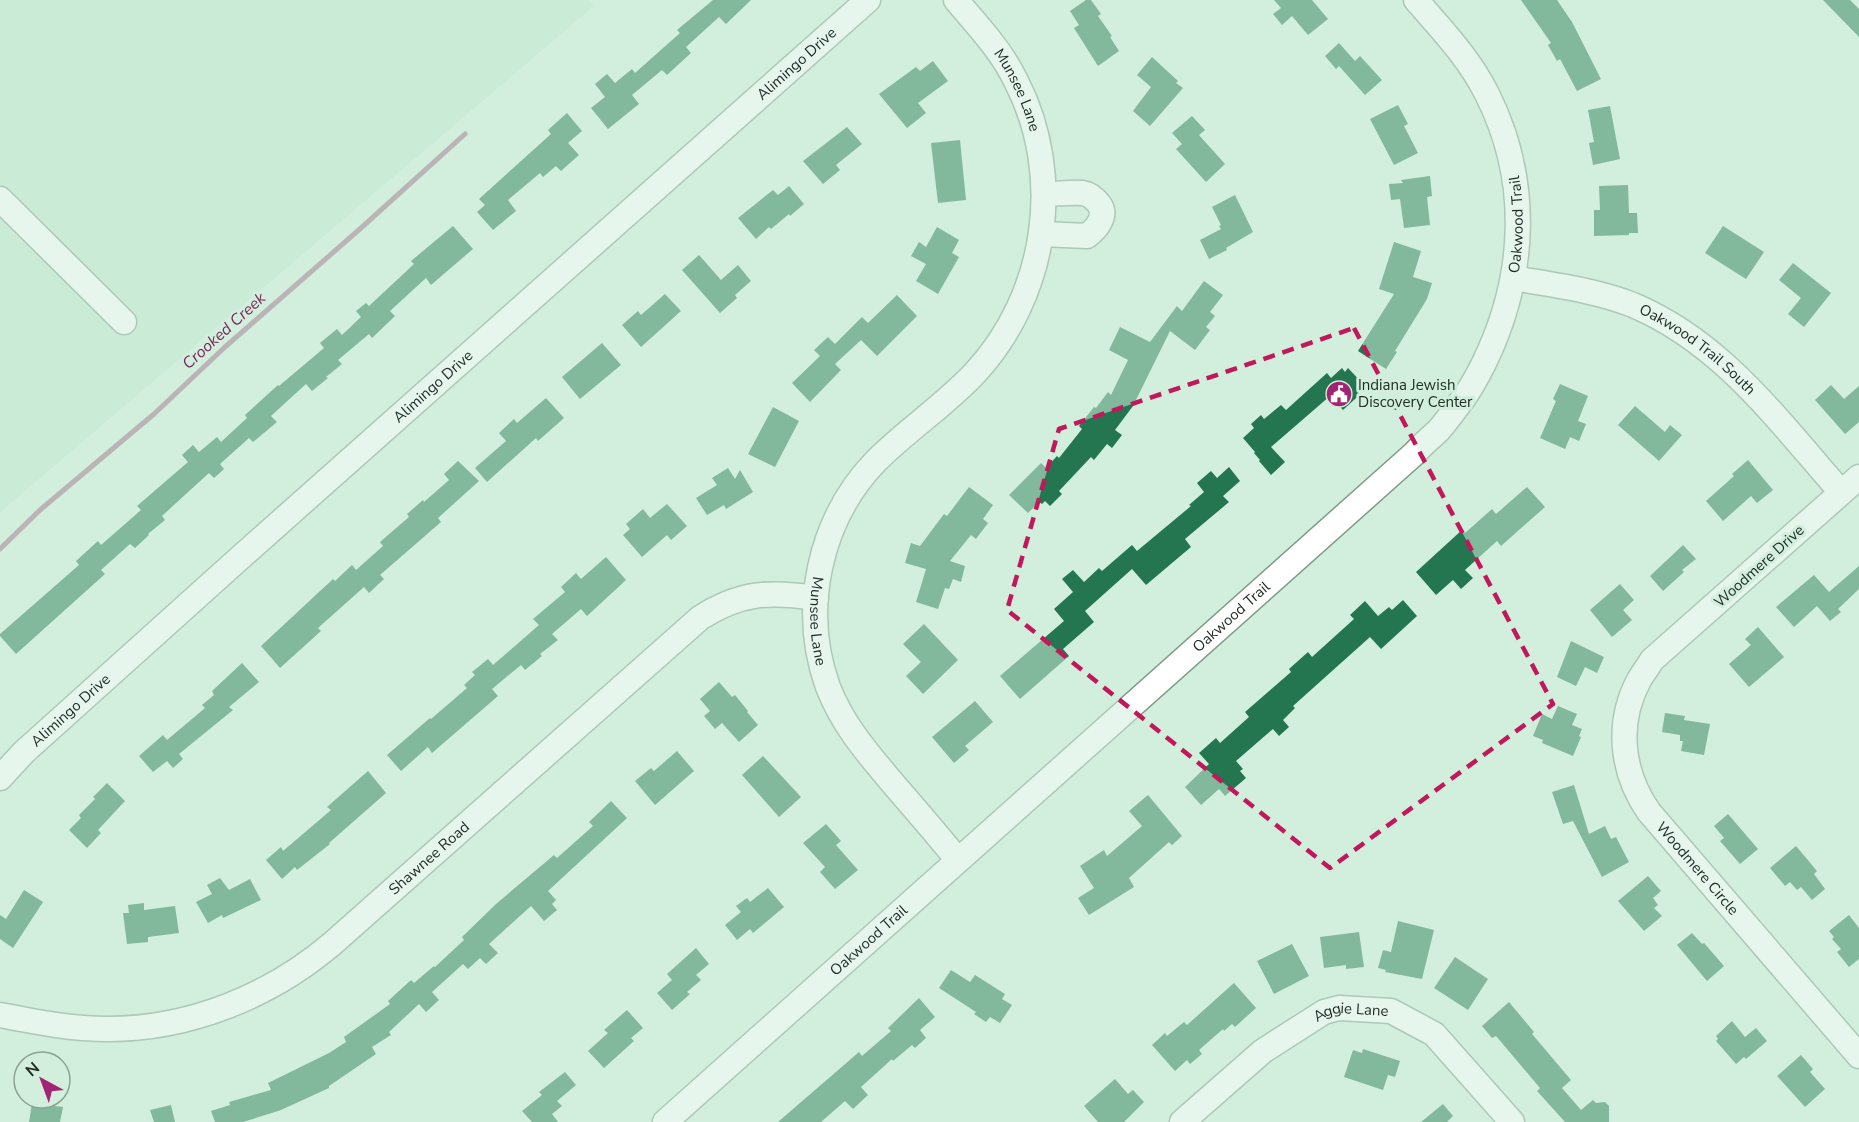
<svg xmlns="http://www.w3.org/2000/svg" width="1859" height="1122" font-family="'Nunito Sans',sans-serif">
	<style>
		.built { fill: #c0e6cf }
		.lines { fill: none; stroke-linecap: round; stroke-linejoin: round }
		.stream { stroke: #9d6d87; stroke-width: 5 }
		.building { fill: #23764f }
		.minor-casing { stroke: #7f9b8a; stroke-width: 27 }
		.minor { stroke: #fff; stroke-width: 24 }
		.marked { fill: none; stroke: #c2185b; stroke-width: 4.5; stroke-dasharray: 12 8; stroke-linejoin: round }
		.labels { text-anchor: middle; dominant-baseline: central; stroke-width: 6; stroke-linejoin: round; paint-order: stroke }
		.street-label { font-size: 15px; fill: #222d26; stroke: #d1efdc }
		.poi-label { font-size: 15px; fill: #222d26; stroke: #d1efdc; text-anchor: start }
		.water-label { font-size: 16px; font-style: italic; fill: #792457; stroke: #d1efdc }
	</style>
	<rect width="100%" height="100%" fill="#d1efdc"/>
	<polygon class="built" points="0,0 589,0 594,6 0,512"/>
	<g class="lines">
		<polyline class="stream" points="0,549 40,510 154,414 225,347 361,228 465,134"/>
	</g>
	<g class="building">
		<polygon points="713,0 751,0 726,24 719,17 686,47 691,53 667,75 662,70 632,95 639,104 608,129 591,108 605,97 595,84 607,74 615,83 632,69 635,73 680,33 677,30"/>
		<polygon points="1086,0 1091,0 1101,14 1098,16 1112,36 1110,37 1119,51 1098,66 1074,28 1079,25 1070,11"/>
		<polygon points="1274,0 1312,0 1328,19 1308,35 1292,16 1282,25 1273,14 1281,8"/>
		<polygon points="1521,0 1557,0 1572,22 1601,79 1577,91 1560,59 1557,61 1548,45 1551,43"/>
		<polygon points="1823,0 1850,0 1859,9 1859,37"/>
		<polygon points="1339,43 1355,61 1360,56 1382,80 1365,95 1339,66 1336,69 1325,56"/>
		<polygon points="1152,57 1178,81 1176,83 1183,88 1150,126 1133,111 1151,87 1137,75"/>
		<polygon points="933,61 948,81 918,103 926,113 907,128 879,94 916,67 920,71"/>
		<polygon points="1398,105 1408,124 1404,126 1418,153 1394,165 1370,119"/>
		<polygon points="1610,106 1620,159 1593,165 1589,143 1594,142 1588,110"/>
		<polygon points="567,113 582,131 568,143 579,155 561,171 556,166 543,177 540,173 508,200 516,211 493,230 477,212 485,205 479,199 551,134 548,130"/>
		<polygon points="1192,116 1205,130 1199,135 1225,164 1206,182 1176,149 1182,144 1172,133"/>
		<polygon points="847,127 862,144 836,165 840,170 823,184 803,161"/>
		<polygon points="960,140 966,200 938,203 931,143"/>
		<polygon points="1430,176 1432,196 1427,197 1430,225 1404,228 1400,199 1391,200 1389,184 1403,183 1401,180"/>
		<polygon points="1628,185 1629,213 1637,213 1638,233 1629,233 1629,235 1594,236 1594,210 1600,210 1599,186"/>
		<polygon points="789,186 804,204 790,216 789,214 771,229 769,227 756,239 738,218 773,190 778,195"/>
		<polygon points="1235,195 1253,232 1226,248 1227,250 1209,259 1200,240 1221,229 1219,226 1221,225 1212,207"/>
		<polygon points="453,226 473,249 431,285 426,278 390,311 395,316 372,338 369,334 338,360 342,364 326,377 328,378 312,391 306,384 271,416 277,422 253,442 249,438 220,464 224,469 214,478 209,473 175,504 162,516 165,520 148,534 149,535 135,548 130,544 101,570 105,574 16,654 0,636 0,634 79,565 76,561 98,541 101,545 141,510 137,506 188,462 182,455 193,445 199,452 217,437 221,442 247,418 245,415 278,385 279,386 324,348 320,343 337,329 342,335 361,317 356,311 366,303 369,306 414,264 411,261"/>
		<polygon points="1723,226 1764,252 1746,279 1705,253"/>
		<polygon points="937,227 959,240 952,253 959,257 938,294 916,281 926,264 911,256 919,242 926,247"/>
		<polygon points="1394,242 1421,251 1413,277 1432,283 1427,299 1395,351 1397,352 1386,369 1358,351 1394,294 1379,289"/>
		<polygon points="699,255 721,280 738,265 751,281 735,295 737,298 720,313 682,270"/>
		<polygon points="1793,263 1831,293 1804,327 1788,314 1801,298 1779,280"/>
		<polygon points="1204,281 1223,295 1210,312 1215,316 1206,327 1210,330 1195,350 1170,331 1133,406 1115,430 1122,435 1112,448 1107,444 1094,460 1091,457 1059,491 1062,494 1050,506 1045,501 1042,504 1039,502 1028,513 1009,495 1041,463 1046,468 1057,456 1059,458 1082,429 1079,426 1094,407 1096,408 1108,392 1111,395 1128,360 1109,350 1120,327 1150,342 1177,306 1182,311"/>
		<polygon points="665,294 681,311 641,347 622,325 638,311 641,315"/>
		<polygon points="897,295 917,316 877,356 861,340 835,364 841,370 810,402 792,383 820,356 814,350 828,337 835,344 862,317 868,323"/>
		<polygon points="602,343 621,365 580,399 562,377"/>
		<polygon points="1342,368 1345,372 1348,368 1367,388 1343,410 1330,396 1271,447 1285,462 1271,475 1259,461 1260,460 1254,453 1255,452 1243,438 1254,428 1251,424 1261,415 1264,419 1281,405 1286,410 1327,373 1331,378"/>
		<polygon points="1560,384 1588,396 1578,421 1586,424 1579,441 1570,437 1565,449 1540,438 1556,401 1553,399"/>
		<polygon points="1831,385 1844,399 1859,386 1859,422 1845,434 1815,400"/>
		<polygon points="546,398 564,418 538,441 536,438 487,482 475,468 506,441 499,433 514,419 517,423"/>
		<polygon points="1635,406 1665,432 1670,425 1682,435 1659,461 1618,425"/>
		<polygon points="773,407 799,421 775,467 748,454"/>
		<polygon points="1748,460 1773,490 1757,503 1751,496 1723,521 1706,501 1734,476 1732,474"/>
		<polygon points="458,461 479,481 438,518 441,522 380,575 384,579 369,593 364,587 318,628 321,631 280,668 261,646 333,579 335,581 352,565 356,570 383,546 380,542 409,517 407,514 423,500 424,502 449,480 444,474"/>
		<polygon points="1229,467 1240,481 1223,496 1229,502 1185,539 1191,547 1146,585 1132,569 1085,611 1094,622 1063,649 1069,656 1020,699 1000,676 1064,621 1054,609 1073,592 1062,579 1073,570 1084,582 1099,568 1102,571 1132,545 1137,551 1191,506 1189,505 1204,492 1197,483 1211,471 1217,478"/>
		<polygon points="728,468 735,479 740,470 753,492 726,509 724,505 707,515 696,498 717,485 712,478"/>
		<polygon points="969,487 993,505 983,519 988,523 976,539 971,535 950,561 965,566 961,582 953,579 949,589 945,588 938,609 916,602 926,569 905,563 911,543 920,546 944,514 947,516"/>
		<polygon points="1527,487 1545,507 1501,546 1497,541 1465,570 1473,578 1461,589 1453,580 1436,595 1416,572 1462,530 1465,533 1492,509 1496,514"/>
		<polygon points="667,504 687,526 671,540 667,535 642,557 623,535 630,529 626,524 643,509 650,518"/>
		<polygon points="1683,545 1696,559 1682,570 1684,572 1663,591 1650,576"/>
		<polygon points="606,557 626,580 587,616 581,609 552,634 558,640 540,654 542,656 525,670 521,665 492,689 498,696 432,753 428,747 401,771 387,755 430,718 431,719 467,688 464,685 475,675 472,672 488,659 493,665 539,625 533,619 565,592 561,587 576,573 581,579"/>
		<polygon points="1859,566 1859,589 1838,609 1841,612 1830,621 1817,606 1794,627 1776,607 1814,575 1829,592"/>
		<polygon points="1620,584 1634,600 1623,610 1632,620 1612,637 1590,610"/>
		<polygon points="1403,600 1417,616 1381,649 1370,637 1293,706 1295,708 1283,720 1289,727 1279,736 1273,729 1236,761 1243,769 1240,771 1246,778 1225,796 1219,789 1201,805 1185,787 1209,764 1199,753 1216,738 1220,743 1249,717 1245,712 1291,672 1289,669 1308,652 1312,657 1354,619 1350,615 1365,601 1378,616 1389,607 1392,610"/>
		<polygon points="924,624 958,660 923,694 906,676 921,662 903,644"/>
		<polygon points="1758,627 1784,657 1749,687 1729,664 1751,645 1745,639"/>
		<polygon points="1571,641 1604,657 1597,673 1585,667 1576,686 1557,677"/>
		<polygon points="242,663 259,682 229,707 233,710 179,754 183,759 173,768 167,761 153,772 139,756 163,735 167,740 205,708 202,705 214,695 212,691"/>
		<polygon points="719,682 732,697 735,695 748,711 747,712 758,725 739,742 722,723 715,729 704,716 710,711 700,699"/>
		<polygon points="975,701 993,722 965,746 969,750 954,763 932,737"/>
		<polygon points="1558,706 1577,714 1572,725 1582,729 1579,736 1581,737 1573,756 1542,743 1543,740 1533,736 1542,714 1552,719"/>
		<polygon points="1665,713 1685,716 1684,720 1710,724 1704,755 1681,751 1683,741 1680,741 1680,735 1662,732"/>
		<polygon points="677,751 694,771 655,805 635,781 651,768 654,771"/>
		<polygon points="763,756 801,797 779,817 742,775"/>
		<polygon points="368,771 386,793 329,843 330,844 297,870 295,867 282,879 266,860 281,847 283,851 331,810 327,807"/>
		<polygon points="107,783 125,801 98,830 101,833 87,848 69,830 81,818 79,815 95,799 93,797"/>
		<polygon points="1574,785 1589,834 1605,826 1611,839 1616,837 1629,862 1602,877 1573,821 1563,824 1552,792"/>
		<polygon points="1148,795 1182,836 1172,845 1169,842 1129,878 1134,887 1089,915 1078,898 1094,888 1080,866 1104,850 1107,856 1142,826 1129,811"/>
		<polygon points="611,801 627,818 548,891 556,900 552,904 557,910 544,921 531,906 489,944 498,953 486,964 480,958 468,969 463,964 432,992 439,1000 426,1012 419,1004 389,1032 391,1035 372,1047 376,1054 329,1086 329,1088 281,1110 243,1122 215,1122 211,1111 230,1105 229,1102 271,1090 268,1083 329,1053 346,1042 344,1037 390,1004 388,1001 411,980 414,983 434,966 435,967 464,940 462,937 496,904 554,855 557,858 593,826 589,822"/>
		<polygon points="1728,814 1758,849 1740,864 1720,841 1724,838 1714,826"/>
		<polygon points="826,824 841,841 836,845 858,870 835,889 820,872 825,867 803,843"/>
		<polygon points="1796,846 1817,871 1814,874 1825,889 1812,900 1801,887 1797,890 1790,882 1785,886 1770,868"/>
		<polygon points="1648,876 1661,891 1653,898 1658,905 1654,908 1662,916 1644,931 1618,901"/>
		<polygon points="220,878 229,890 250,879 261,900 223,918 222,915 208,923 196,902 212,894 207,885"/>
		<polygon points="768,888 784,907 753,933 750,929 737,940 725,925 741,912 736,906 747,898 750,902"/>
		<polygon points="24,890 43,902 13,948 0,939 0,915 6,919"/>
		<polygon points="144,903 144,910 175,906 179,933 148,937 148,942 127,944 123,913 129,913 128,905"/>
		<polygon points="1849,915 1859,928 1859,959 1849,967 1837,952 1841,949 1832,939 1834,937 1829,931"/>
		<polygon points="1398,921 1434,930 1422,979 1385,972 1386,970 1378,968 1383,950 1391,952"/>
		<polygon points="1359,932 1364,967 1346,969 1346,965 1324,968 1320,937"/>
		<polygon points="1692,933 1702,944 1704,943 1724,966 1707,981 1677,945"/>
		<polygon points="1292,944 1309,976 1274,994 1257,961"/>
		<polygon points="696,948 709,964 696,975 701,980 687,992 690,994 672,1010 657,993 672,980 667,974"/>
		<polygon points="1455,957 1488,979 1468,1010 1434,988"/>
		<polygon points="951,970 970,982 975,975 1005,994 1002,999 1012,1005 1000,1023 990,1017 986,1022 974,1014 976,1012 939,988"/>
		<polygon points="1234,983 1256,1008 1235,1027 1232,1024 1224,1031 1223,1029 1199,1050 1202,1054 1190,1064 1187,1060 1175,1071 1152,1045 1165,1033 1167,1036 1184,1022 1187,1025"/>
		<polygon points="919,998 935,1017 920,1030 926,1038 915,1048 912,1045 893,1061 892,1059 861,1087 868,1095 853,1109 845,1101 821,1122 778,1122 859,1052 862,1056 891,1031 888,1028"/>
		<polygon points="1509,1002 1534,1032 1532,1034 1571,1080 1562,1088 1581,1110 1593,1100 1596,1103 1605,1102 1609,1106 1609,1122 1565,1122 1537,1091 1540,1088 1496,1036 1492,1038 1482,1026"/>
		<polygon points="627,1010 643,1028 631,1038 634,1041 604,1068 588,1051 608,1033 604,1030"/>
		<polygon points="1732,1021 1745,1037 1756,1028 1767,1041 1746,1059 1744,1057 1736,1064 1716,1041 1718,1039 1716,1036"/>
		<polygon points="1363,1049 1400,1061 1395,1077 1388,1075 1383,1090 1344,1077 1353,1050 1362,1053"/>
		<polygon points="1801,1055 1813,1069 1810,1072 1825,1089 1805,1107 1777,1076"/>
		<polygon points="565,1072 576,1085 557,1101 562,1106 552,1114 558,1122 532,1122 522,1111 542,1095 539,1092"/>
		<polygon points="1115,1079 1128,1094 1133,1090 1144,1102 1124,1122 1098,1122 1084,1106"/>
		<polygon points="32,1103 63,1107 60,1122 29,1122"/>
		<polygon points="1443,1104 1453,1116 1447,1122 1421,1122"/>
		<polygon points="171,1105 175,1122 154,1122 150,1110"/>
	</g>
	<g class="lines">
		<defs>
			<g id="minor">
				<path id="s1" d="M956,0C978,26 1001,50 1016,81C1065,176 1047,295 975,373C945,405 907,430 876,461C819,520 800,610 828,687C843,726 869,755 896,787C917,811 938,836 958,860"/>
				<polyline points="0,199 124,322"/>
				<path d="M1041,234L1087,236C1096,229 1108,216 1099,204C1095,199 1089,194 1083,193C1071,192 1057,194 1044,194"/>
				<path id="s2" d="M1513,278C1553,285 1595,290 1633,305C1723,343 1778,421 1841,492"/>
				<path id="s3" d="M1859,477L1652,660C1648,667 1643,673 1639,680C1616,723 1621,772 1649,812L1859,1056"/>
				<path id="s4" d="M0,778L24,752L242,556L868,0"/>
				<path id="s5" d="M0,1015C36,1022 71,1029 108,1029C190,1029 271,996 333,943L700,618C740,592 770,591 816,598"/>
				<path id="s6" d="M665,1122L1415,453C1422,445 1430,438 1438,431C1447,421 1455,409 1463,399C1471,388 1478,375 1484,363C1526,277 1531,181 1487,94C1469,58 1442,30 1416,0"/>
				<path id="s7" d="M1182,1122L1263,1051L1324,1012L1339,1008L1391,1011L1434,1034L1512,1122"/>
			</g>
		</defs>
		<use href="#minor" class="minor-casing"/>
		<use href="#minor" class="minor"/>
	</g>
	<path d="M0 0H1859V1122H0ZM1354,328L1553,704L1330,868L1007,610L1059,429Z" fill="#d1efdc" fill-opacity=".55" fill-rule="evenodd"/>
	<path class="marked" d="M1354,328L1553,704L1330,868L1007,610L1059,429Z"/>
	<defs>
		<symbol id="civic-disc" viewBox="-11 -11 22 22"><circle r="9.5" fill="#a32474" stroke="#d1efdc"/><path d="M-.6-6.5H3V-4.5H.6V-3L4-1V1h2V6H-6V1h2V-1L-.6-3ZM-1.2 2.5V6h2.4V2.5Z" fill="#fff"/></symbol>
	</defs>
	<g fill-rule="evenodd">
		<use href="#civic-disc" x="1324" y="379" width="30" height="30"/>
	</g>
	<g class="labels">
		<g class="street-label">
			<text stroke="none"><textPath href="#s4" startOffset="1070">Alimingo Drive</textPath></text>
			<text stroke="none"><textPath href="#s1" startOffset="110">Munsee Lane</textPath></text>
			<text stroke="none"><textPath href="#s6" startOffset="1263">Oakwood Trail</textPath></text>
			<text stroke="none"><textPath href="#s2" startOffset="202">Oakwood Trail South</textPath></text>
			<text stroke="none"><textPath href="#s4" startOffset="584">Alimingo Drive</textPath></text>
			<text transform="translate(1759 566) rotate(-42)">Woodmere Drive</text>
			<text stroke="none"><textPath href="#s6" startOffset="759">Oakwood Trail</textPath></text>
			<text stroke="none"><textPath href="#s1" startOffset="723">Munsee Lane</textPath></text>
			<text stroke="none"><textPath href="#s4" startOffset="98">Alimingo Drive</textPath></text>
			<text stroke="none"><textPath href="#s5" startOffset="483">Shawnee Road</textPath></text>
			<text stroke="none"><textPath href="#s3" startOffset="514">Woodmere Circle</textPath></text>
			<text stroke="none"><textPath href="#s6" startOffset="273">Oakwood Trail</textPath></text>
			<text stroke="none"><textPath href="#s7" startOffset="207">Aggie Lane</textPath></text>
		</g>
		<g class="poi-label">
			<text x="1358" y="385">Indiana Jewish<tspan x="1358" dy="17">Discovery Center</tspan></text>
		</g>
		<g class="water-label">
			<text transform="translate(224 331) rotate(-42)">Crooked Creek</text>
		</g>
	</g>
	<g transform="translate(42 1080) rotate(319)"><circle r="28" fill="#d1efdc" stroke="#8ba193" stroke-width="1.5"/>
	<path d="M0-4.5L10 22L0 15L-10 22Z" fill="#a32474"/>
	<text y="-9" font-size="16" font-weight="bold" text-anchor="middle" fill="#222d26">N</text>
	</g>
</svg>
